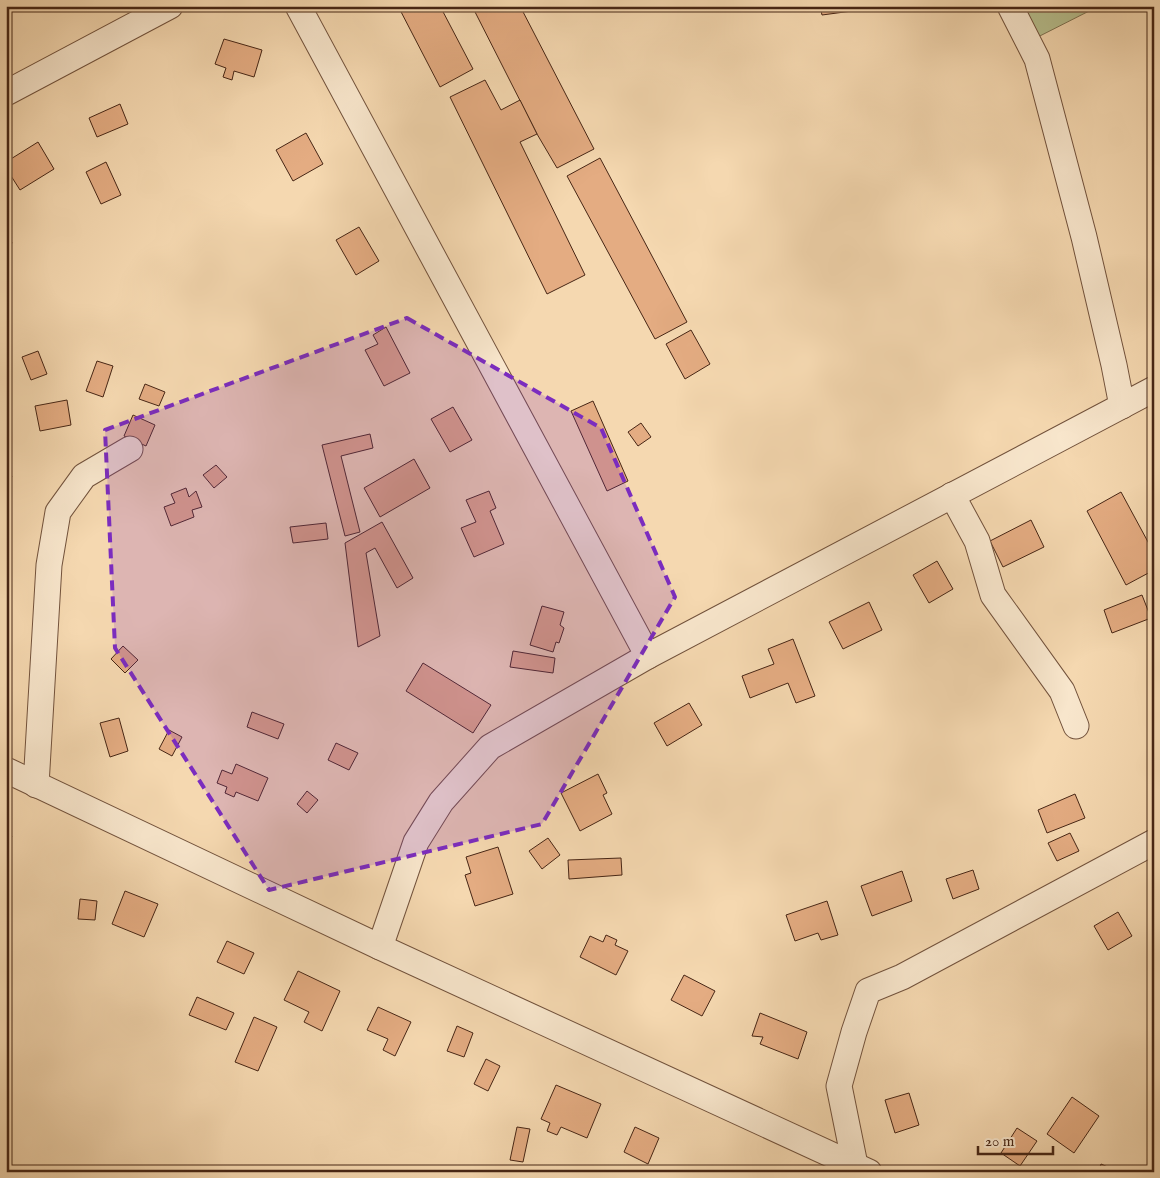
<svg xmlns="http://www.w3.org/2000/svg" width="1160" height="1178" font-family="'IM FELL English',serif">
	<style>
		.green { fill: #b7bf8e; stroke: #7f7252 }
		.building { fill: #e4ac82; stroke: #472615 }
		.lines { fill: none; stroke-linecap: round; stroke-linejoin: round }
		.minor-casing { stroke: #72523c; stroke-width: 27 }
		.minor { stroke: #f8e6cc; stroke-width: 25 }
		.marked { fill: #7b2cbf; fill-opacity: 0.2; stroke: #7b2cbf; stroke-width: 4; stroke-dasharray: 10 6; stroke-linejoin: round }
	</style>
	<rect width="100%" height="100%" fill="#f5d8b0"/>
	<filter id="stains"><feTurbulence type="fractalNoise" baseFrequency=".004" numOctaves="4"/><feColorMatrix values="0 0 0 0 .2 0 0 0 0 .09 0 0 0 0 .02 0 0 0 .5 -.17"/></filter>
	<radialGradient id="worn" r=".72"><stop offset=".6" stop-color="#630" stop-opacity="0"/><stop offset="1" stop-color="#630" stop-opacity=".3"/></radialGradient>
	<polygon class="green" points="1003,6 1099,6 1024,44"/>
	<g class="building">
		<polygon points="398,6 440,6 473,69 440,87"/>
		<polygon points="472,6 520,6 594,149 557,168 537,134"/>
		<polygon points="820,6 852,6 852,11 822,15"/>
		<polygon points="224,39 262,50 254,77 234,71 232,80 223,77 226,68 215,64"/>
		<polygon points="485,80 501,110 520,100 537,134 520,142 585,275 547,294 450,97"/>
		<polygon points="120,104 128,124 97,137 89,118"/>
		<polygon points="306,133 323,164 293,181 276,150"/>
		<polygon points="38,142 54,169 20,190 6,168 6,162"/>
		<polygon points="600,158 687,322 655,339 567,176"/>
		<polygon points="106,162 121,195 101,204 86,172"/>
		<polygon points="359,227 379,261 356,275 336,240"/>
		<polygon points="6,241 12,242 6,269"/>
		<polygon points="386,327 410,373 384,386 365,350 378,344 373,335"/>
		<polygon points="691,330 710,364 685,379 666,344"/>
		<polygon points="38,351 47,374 31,380 22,357"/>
		<polygon points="97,361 113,366 103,397 86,391"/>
		<polygon points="145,384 165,392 159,406 139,399"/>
		<polygon points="67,400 71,425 40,431 35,406"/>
		<polygon points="593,401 628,481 607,491 571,411"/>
		<polygon points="453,407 472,440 450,452 431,419"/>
		<polygon points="133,415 155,425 146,446 124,436"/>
		<polygon points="641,423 651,437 638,446 628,432"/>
		<polygon points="370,434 373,448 341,456 360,532 345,536 322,445"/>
		<polygon points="414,459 430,488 380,517 364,488"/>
		<polygon points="216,465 227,477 214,488 203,475"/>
		<polygon points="6,474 12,476 6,492"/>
		<polygon points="186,488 189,497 196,491 202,507 192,510 194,517 171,526 164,507 175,503 171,494"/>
		<polygon points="489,491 496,508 490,511 504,544 474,557 461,528 476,522 466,500"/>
		<polygon points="1121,492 1154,553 1154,570 1126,585 1087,511"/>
		<polygon points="1031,520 1044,547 1003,567 990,541"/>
		<polygon points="382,522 413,578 397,588 375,548 366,553 380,636 358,647 345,543"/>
		<polygon points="326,523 328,539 293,543 290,527"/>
		<polygon points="937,561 953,589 929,603 913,575"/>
		<polygon points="1142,595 1151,618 1112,633 1104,610"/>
		<polygon points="869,602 882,630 843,649 829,622"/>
		<polygon points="542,606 564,612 560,625 564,628 559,643 556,642 553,652 530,645"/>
		<polygon points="793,639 815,696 796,703 788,683 750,698 742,676 774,664 768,649"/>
		<polygon points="123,646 138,660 125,673 111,659"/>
		<polygon points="513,651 555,658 553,673 510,667"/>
		<polygon points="423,663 491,705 473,733 406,691"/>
		<polygon points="689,703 702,725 667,746 654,723"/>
		<polygon points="252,712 284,724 278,739 247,727"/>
		<polygon points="119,718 128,751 110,757 100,723"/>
		<polygon points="169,730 182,737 172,756 159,749"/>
		<polygon points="336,743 358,753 349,770 328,760"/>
		<polygon points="236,764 268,778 258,801 236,792 234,797 225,793 227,787 217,783 222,770 232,774"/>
		<polygon points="598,774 607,793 603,795 612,814 580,831 561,793"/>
		<polygon points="307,791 318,800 307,813 297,804"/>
		<polygon points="1075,794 1085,818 1047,833 1038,810"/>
		<polygon points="1070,833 1079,851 1057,861 1048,843"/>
		<polygon points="6,834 12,836 6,849"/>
		<polygon points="548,838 560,855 542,869 529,851"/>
		<polygon points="498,847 513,894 475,906 465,875 471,873 466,857"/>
		<polygon points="621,858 622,875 569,879 568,860"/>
		<polygon points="973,870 979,889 953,899 946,879"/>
		<polygon points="902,871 912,901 872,916 861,886"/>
		<polygon points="125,891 158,904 144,937 112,924"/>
		<polygon points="80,899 97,901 95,920 78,919"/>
		<polygon points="827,901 838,935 821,940 818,933 795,941 786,915"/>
		<polygon points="1118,912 1132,936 1108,950 1094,926"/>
		<polygon points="606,935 617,940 615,945 628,951 616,975 580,957 590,936 603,942"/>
		<polygon points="227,941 254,953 244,974 217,962"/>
		<polygon points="298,971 340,991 322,1031 304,1022 309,1012 284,1000"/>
		<polygon points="684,975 715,991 702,1016 671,1000"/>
		<polygon points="197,997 234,1013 226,1030 189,1015"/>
		<polygon points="378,1007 411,1022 395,1056 383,1050 388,1039 367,1030"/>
		<polygon points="760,1013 807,1032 798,1059 760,1044 763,1037 752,1036"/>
		<polygon points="254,1017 277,1027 258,1071 235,1062"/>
		<polygon points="457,1026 473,1033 464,1057 447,1051"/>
		<polygon points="486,1059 500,1066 488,1091 474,1084"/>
		<polygon points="556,1085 601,1104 587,1138 561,1127 557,1135 547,1131 550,1123 541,1119"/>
		<polygon points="909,1093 919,1125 895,1133 885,1100"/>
		<polygon points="1072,1097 1099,1116 1074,1153 1047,1134"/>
		<polygon points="517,1127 530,1129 523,1162 510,1160"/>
		<polygon points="635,1127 659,1138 648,1164 624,1152"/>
		<polygon points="1017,1128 1037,1141 1020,1166 1001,1153"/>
		<polygon points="1101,1164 1119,1172 1098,1172"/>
	</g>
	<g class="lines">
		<defs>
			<g id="minor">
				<polyline points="298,6 648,656"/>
				<polyline points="1010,6 1037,59 1084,237 1114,365 1122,406"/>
				<polyline points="6,93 170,6"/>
				<polyline points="952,495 977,541 993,595 1062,691 1076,726"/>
				<polyline points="6,770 380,947 869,1172"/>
				<polyline points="36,785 49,565 58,512 84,476 130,449"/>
				<polyline points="380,947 416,842 441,802 490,747 648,656 1154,389"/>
				<polyline points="855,1165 839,1086 854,1032 868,991 902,977 1154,842"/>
			</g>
		</defs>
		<use href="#minor" class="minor-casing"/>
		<use href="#minor" class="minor"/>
	</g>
	<path class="marked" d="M407,318L601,428L675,597L542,824L269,890L115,648L105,430Z"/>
	<rect width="1160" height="1178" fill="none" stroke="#f5d8b0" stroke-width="25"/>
	<rect x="8" y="8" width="1145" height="1163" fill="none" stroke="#472615" stroke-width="2.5"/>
	<rect x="12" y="12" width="1135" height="1153" fill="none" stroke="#472615"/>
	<path d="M978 1146v8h75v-8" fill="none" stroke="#472615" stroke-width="2.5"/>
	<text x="985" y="1146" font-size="15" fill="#472615" stroke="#f8e6cc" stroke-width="4" paint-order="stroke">20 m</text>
	<rect width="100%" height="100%" filter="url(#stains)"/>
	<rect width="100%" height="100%" fill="url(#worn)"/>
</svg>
